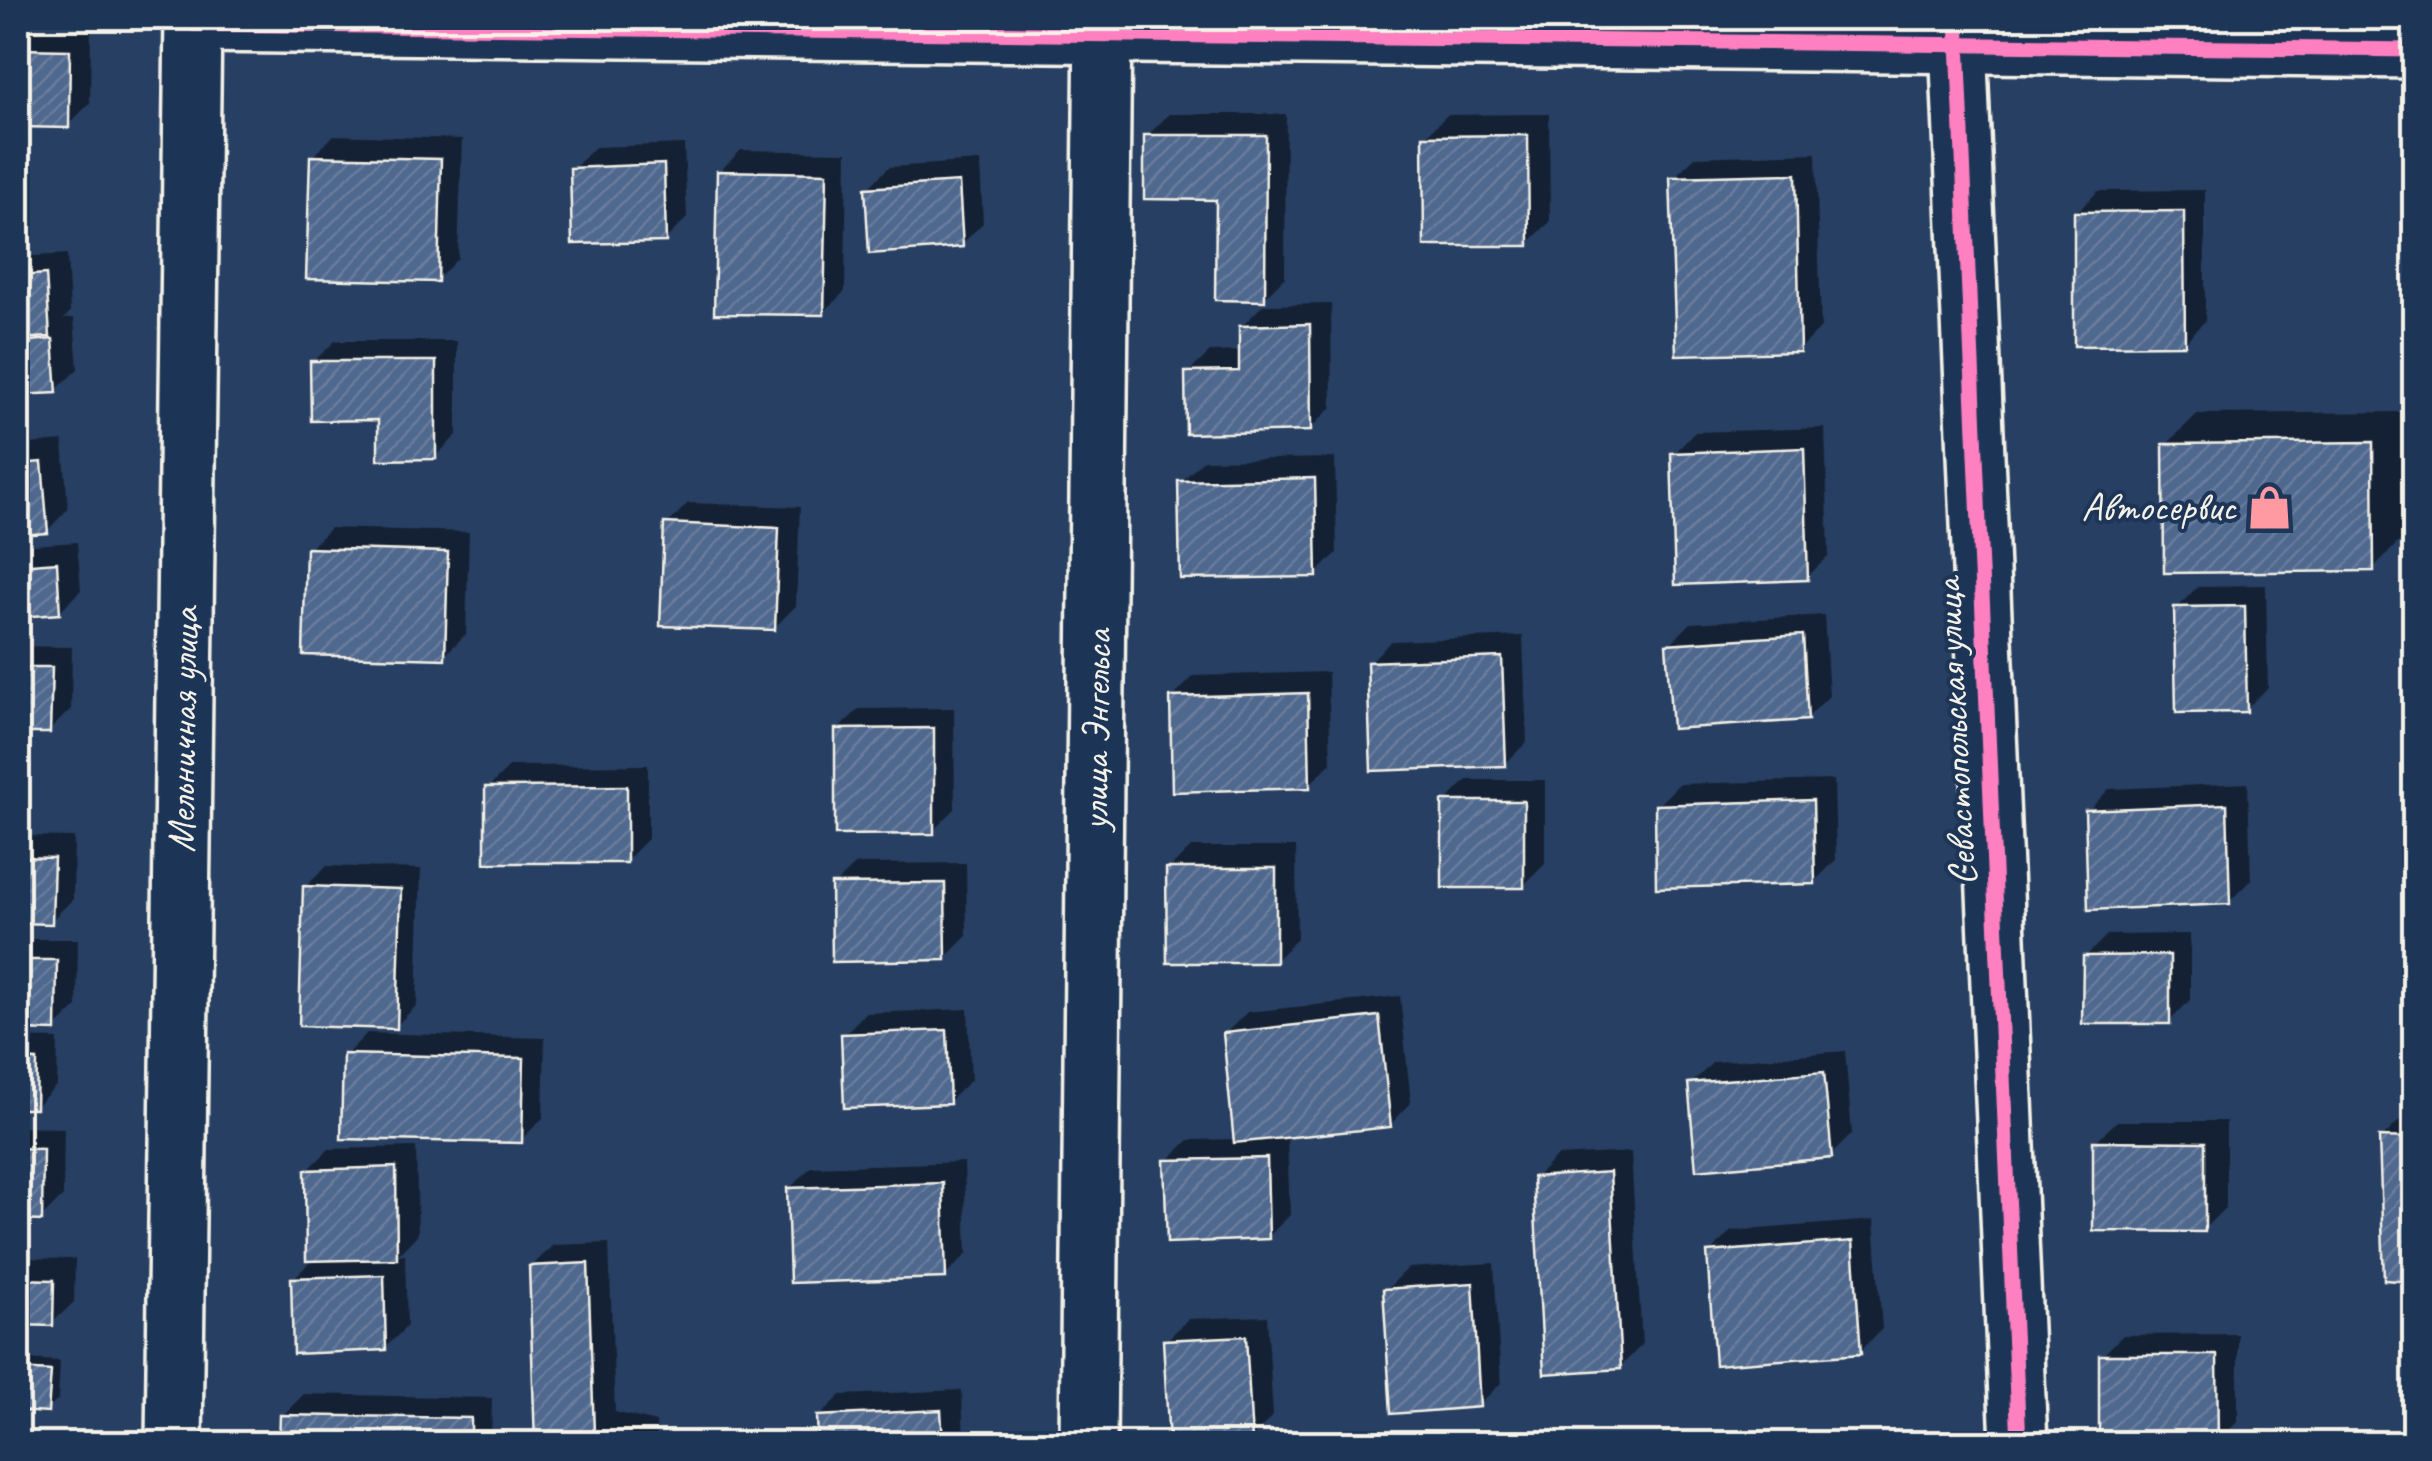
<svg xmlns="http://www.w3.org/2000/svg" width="2432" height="1461" font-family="Caveat,sans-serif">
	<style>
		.shadow { fill: #0007 }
		.building { fill: url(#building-hatch); stroke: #f4f1e8; stroke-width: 2.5 }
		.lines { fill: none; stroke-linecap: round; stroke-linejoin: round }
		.minor-casing { stroke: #f4f1e8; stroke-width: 62 }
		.primary-casing { stroke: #f4f1e8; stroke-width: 62 }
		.minor { stroke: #1d3557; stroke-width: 55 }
		.primary { stroke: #1d3557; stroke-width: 55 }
		.cycleway-casing { stroke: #1d3557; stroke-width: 21 }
		.cycleway { stroke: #ff80c0; stroke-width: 15 }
		.labels { text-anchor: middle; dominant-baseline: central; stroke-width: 8; stroke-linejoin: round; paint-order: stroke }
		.poi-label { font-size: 40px; fill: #f4f1e8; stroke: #1d3557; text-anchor: end }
		.street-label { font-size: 40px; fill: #f4f1e8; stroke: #1d3557 }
	</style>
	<defs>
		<pattern id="building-hatch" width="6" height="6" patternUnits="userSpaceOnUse" patternTransform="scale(2.5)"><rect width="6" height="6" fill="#4f678d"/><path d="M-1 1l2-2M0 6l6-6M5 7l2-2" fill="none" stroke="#697d9d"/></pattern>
	</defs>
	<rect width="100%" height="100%" fill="#273f62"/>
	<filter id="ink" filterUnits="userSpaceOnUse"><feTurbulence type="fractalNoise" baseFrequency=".01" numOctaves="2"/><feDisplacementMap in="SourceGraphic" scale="20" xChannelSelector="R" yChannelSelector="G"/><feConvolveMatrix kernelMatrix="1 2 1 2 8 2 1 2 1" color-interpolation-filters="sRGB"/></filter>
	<g filter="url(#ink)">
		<g class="shadow">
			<polygon points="18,28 91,29 90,103 68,125 18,124"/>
			<polygon points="1169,114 1286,114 1285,277 1263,299 1219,197 1147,136"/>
			<polygon points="1549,114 1550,222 1528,243 1425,137 1447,115"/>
			<polygon points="334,135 462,139 458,258 437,280 312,157"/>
			<polygon points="684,144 687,218 665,240 573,169 595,147"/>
			<polygon points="741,150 847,152 845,291 823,313 719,172"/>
			<polygon points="1816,153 1821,328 1799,350 1673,178 1695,157"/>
			<polygon points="980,161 983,223 962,244 867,189 889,167"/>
			<polygon points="2205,190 2205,321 2184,343 2076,213 2098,191"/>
			<polygon points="67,254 70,312 64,319 74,318 78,369 56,390 18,393 18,257"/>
			<polygon points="1331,304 1332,407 1310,429 1188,373 1210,352 1241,351 1241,327 1263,305"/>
			<polygon points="335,341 457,341 457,435 435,457 380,417 313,362"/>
			<polygon points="2403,412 2404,537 2373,568 2166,445 2197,414"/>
			<polygon points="1825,428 1829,556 1807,577 1674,454 1695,432"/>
			<polygon points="63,441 68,509 47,531 18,533 18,445"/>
			<polygon points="1335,458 1337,553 1316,574 1181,482 1203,460"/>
			<polygon points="688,503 800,507 796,606 774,628 667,525"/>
			<polygon points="330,528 469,532 466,634 444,656 309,549"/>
			<polygon points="77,542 81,590 59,612 18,614 18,546"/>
			<polygon points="2266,585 2268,688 2246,709 2177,608 2198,586"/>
			<polygon points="1824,615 1829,696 1807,718 1669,645 1691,623"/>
			<polygon points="1523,636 1527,742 1505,764 1369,663 1391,641"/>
			<polygon points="18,646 72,647 71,709 49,731 22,731 18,735"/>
			<polygon points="1328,672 1331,763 1309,785 1172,698 1194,676"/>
			<polygon points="954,708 955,809 933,831 837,730 859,709"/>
			<polygon points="648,765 648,839 626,861 488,788 510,766"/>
			<polygon points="1467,780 1545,780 1545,864 1523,886 1445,802"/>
			<polygon points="1834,780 1836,860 1814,882 1657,806 1679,784"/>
			<polygon points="2248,783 2251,880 2229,902 2088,811 2109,789"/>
			<polygon points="18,836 74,837 73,899 51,921 18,921"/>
			<polygon points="1191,847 1296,847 1297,939 1275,961 1169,869"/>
			<polygon points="966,863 967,936 945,958 834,885 856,864"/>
			<polygon points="327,866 421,869 417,1005 396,1026 305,887"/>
			<polygon points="2190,934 2190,1000 2169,1022 2085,957 2107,935"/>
			<polygon points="18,939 78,939 77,1007 55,1028 18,1028"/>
			<polygon points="1400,996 1411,1103 1390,1125 1287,1135 1290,1215 1268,1237 1167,1161 1189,1140 1236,1139 1225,1034 1247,1012"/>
			<polygon points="968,1009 971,1080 949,1101 844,1035 865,1013"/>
			<polygon points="367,1033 545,1038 543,1118 521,1140 346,1055"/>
			<polygon points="18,1038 58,1039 57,1085 35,1107 18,1106"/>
			<polygon points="1845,1051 1852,1134 1830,1156 1691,1084 1713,1062"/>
			<polygon points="2404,1116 2414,1117 2414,1279 2386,1278 2382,1138"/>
			<polygon points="2117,1121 2226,1121 2226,1207 2204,1229 2095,1142"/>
			<polygon points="18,1127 64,1128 63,1196 41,1218 18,1218"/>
			<polygon points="416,1147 418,1234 398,1255 405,1254 407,1326 385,1348 293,1279 314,1258 307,1171 329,1149"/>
			<polygon points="1631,1152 1642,1345 1620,1367 1535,1178 1557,1156"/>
			<polygon points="964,1162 967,1254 945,1276 789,1189 811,1167"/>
			<polygon points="1874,1220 1882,1329 1860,1351 1710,1253 1731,1231"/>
			<polygon points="609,1243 615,1412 656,1422 657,1444 538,1444 531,1267 553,1245"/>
			<polygon points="18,1258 75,1259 74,1302 52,1323 18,1323"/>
			<polygon points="1494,1263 1501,1383 1479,1405 1386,1290 1408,1268"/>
			<polygon points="1267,1316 1273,1416 1251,1438 1166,1341 1188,1319"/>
			<polygon points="2238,1334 2238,1421 2217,1443 2101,1357 2123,1335"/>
			<polygon points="23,1359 60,1361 58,1400 47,1410 18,1409 18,1364"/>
			<polygon points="962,1390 964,1444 820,1444 819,1417 841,1395"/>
			<polygon points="304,1394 492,1398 491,1444 282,1444 282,1416"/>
		</g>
		<g class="building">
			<polygon points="18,49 70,50 69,128 18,127"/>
			<polygon points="1144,135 1266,135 1265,301 1215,300 1216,200 1144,199"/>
			<polygon points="1528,135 1529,246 1424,246 1423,136"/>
			<polygon points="310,156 441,159 438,282 306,279"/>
			<polygon points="2412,163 2414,163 2414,252 2410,252"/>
			<polygon points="664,164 666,242 572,244 570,168"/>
			<polygon points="717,171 827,173 824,315 714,314"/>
			<polygon points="1796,174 1800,352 1676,355 1670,177"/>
			<polygon points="959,182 963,247 869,254 865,188"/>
			<polygon points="2184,211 2185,345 2074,346 2074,212"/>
			<polygon points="46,274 50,337 18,339 18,276"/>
			<polygon points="1310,324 1311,431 1186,434 1185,372 1239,371 1239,326"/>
			<polygon points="53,339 57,393 18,395 18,342"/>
			<polygon points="310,361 436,361 436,459 378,460 378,420 311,421"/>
			<polygon points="2373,442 2374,571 2164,573 2163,444"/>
			<polygon points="1804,448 1808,580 1675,585 1671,453"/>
			<polygon points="42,462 48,533 18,535 18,464"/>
			<polygon points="1315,478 1317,577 1180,579 1178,481"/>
			<polygon points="664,523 779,528 775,630 660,626"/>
			<polygon points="306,548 448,552 445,659 303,655"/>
			<polygon points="57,562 60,614 18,617 18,565"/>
			<polygon points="2245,606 2247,712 2176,713 2174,607"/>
			<polygon points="1803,635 1808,720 1672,729 1666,644"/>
			<polygon points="1502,657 1506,766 1371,771 1367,662"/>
			<polygon points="18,667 52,667 50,733 18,733"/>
			<polygon points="1308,693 1310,788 1172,792 1170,697"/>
			<polygon points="934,728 934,834 835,835 835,729"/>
			<polygon points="627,786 627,863 485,863 485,787"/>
			<polygon points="1813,800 1815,884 1656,888 1655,805"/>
			<rect x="1442" y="801" width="82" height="87"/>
			<polygon points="2227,804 2230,904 2088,910 2085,810"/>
			<polygon points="18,857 54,858 52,924 18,923"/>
			<polygon points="1166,868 1276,868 1276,963 1167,963"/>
			<polygon points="945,883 946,960 832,962 831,884"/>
			<polygon points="303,886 401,889 397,1029 299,1026"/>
			<polygon points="2170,955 2170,1024 2082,1024 2083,956"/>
			<polygon points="18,960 57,960 56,1031 18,1030"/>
			<polygon points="1379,1016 1391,1127 1234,1143 1223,1033"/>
			<polygon points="947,1030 950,1104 844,1108 841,1034"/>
			<polygon points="343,1054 524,1058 522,1143 341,1139"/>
			<polygon points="18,1059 37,1060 36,1109 18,1109"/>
			<polygon points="1824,1072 1832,1158 1696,1170 1688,1083"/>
			<polygon points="2379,1137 2414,1138 2414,1282 2384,1280"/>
			<polygon points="2093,1141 2205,1142 2205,1232 2093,1231"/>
			<polygon points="18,1148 43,1149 42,1221 18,1220"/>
			<polygon points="1267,1158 1269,1239 1167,1243 1164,1160"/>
			<polygon points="396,1167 397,1259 306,1261 305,1170"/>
			<polygon points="1610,1172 1621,1369 1544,1374 1533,1177"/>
			<polygon points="943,1183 946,1278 790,1283 787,1188"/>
			<polygon points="1853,1241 1861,1354 1715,1365 1707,1252"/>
			<polygon points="588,1263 594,1433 635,1444 535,1444 529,1266"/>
			<polygon points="384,1275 386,1350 293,1354 291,1278"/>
			<polygon points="18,1279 54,1280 53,1326 18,1325"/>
			<polygon points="1473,1283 1480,1407 1391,1414 1383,1289"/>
			<polygon points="1246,1336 1252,1440 1169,1444 1163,1340"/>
			<polygon points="2099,1355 2217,1355 2218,1444 2099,1444"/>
			<polygon points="18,1369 51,1371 48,1413 18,1411"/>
			<polygon points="941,1410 943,1444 818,1444 817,1416"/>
			<polygon points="280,1415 471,1418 471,1444 279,1444"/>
		</g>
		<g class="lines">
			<defs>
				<g id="minor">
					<polyline points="1957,18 2019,1444"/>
					<polyline points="193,24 2414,50"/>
					<polyline points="1088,1444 1103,18"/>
				</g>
				<polyline id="primary" points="174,1444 193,18"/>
			</defs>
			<use href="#minor" class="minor-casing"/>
			<use href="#primary" class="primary-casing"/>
			<use href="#minor" class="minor"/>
			<use href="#primary" class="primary"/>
			<defs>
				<g id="cycleway">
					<polyline points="1957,18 2019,1444"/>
					<polyline points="193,24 2414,50"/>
				</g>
			</defs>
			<use href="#cycleway" class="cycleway-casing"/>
			<use href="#cycleway" class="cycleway"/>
		</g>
	</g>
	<defs>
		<symbol id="shop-bare" viewBox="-9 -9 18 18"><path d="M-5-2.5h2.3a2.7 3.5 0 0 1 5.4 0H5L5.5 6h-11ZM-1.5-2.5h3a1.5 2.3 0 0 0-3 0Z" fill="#ff9aa2" stroke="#1d3557" stroke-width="2.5" paint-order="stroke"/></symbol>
	</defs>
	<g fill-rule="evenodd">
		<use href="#shop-bare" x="2238" y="476" width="63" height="63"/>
	</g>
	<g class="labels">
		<g class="poi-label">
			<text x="2236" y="507">Автосервис</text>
		</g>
		<g class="street-label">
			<text transform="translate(183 730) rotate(-89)">Мельничная улица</text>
			<text transform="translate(1096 730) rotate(-89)">улица Энгельса</text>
			<text transform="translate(1955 732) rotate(-93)">Севастопольская улица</text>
		</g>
	</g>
	<rect width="2432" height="1461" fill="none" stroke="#1d3557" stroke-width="60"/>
	<rect x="30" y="30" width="2372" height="1401" fill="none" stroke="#f4f1e8" stroke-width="4" filter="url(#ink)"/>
</svg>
